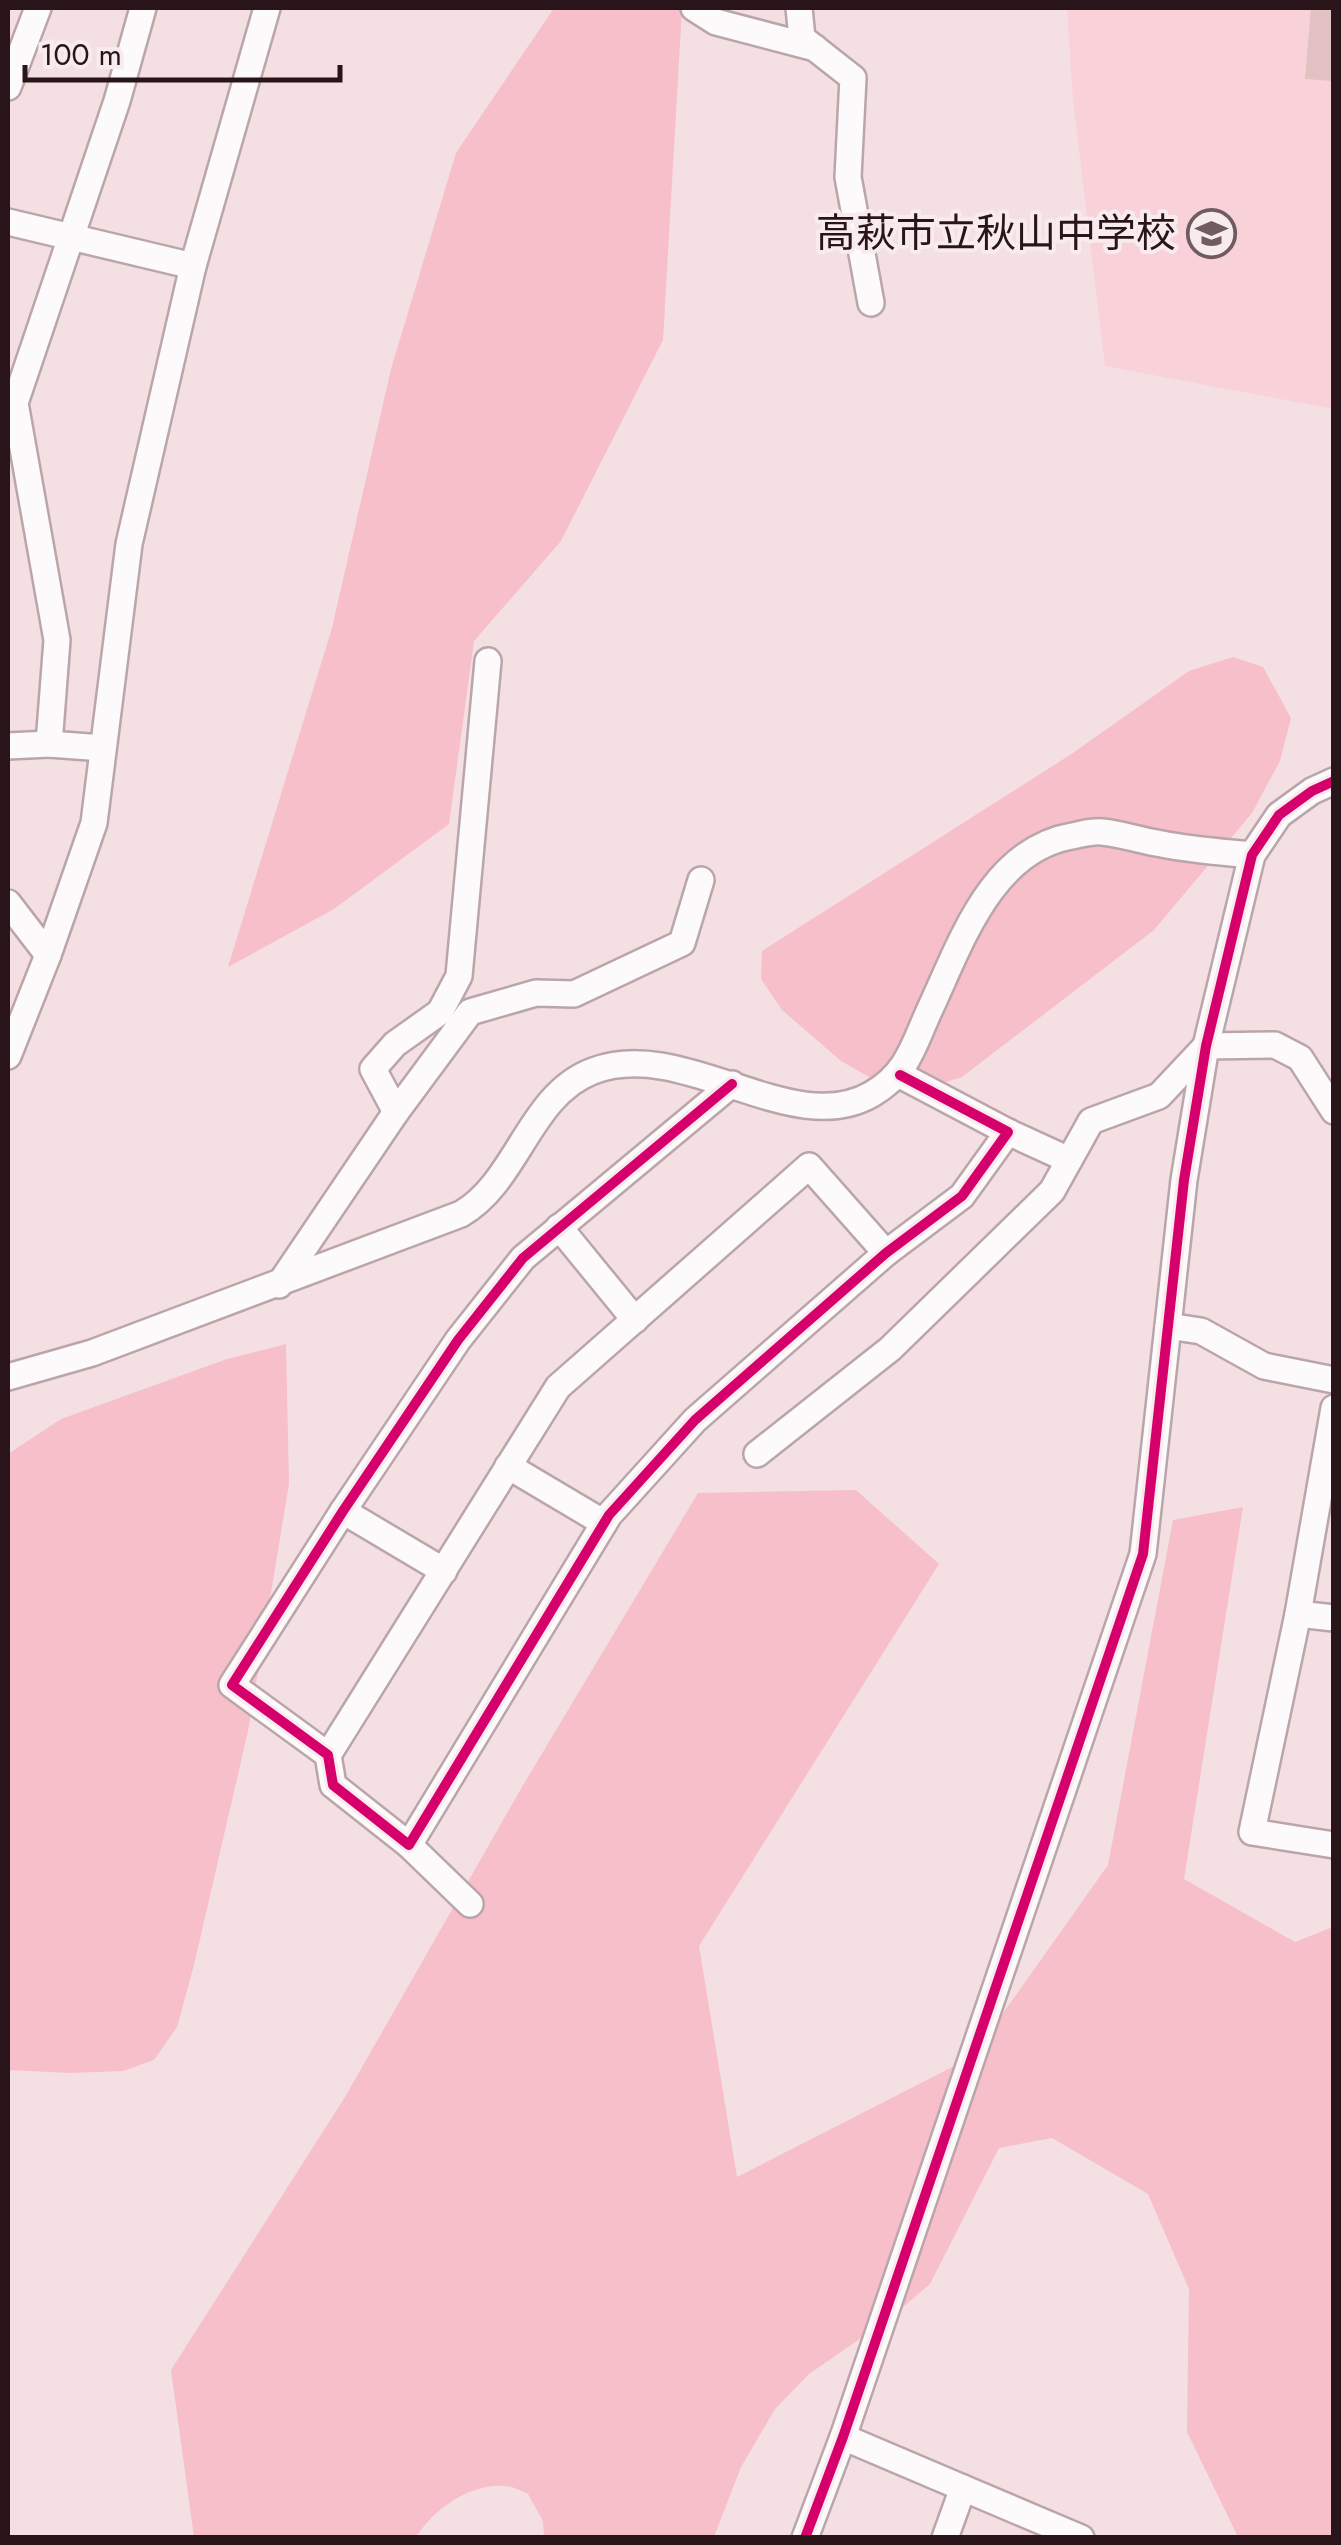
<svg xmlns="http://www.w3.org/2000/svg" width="1341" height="2545" font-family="Jost,'Noto Sans JP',sans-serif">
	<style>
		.built { fill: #f9d1d9 }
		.green { fill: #f7bfca }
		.building { fill: #e1c1c1 }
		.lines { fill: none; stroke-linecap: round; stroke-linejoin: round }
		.minor-casing { stroke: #baa6aa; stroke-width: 30 }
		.minor { stroke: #fdfafb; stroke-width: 25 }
		.cycleway-casing { stroke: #f8ebee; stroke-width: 16 }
		.cycleway { stroke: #d6006c; stroke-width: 10 }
		.labels { text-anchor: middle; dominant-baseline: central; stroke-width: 8; stroke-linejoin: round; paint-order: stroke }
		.poi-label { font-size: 40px; fill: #291419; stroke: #f8ebee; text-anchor: end }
	</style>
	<rect width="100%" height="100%" fill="#f4dfe3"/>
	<polygon class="built" points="1067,8 1333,8 1333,409 1105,366 1073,100"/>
	<g class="green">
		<polygon points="554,8 682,8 663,340 561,541 474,641 449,824 334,909 228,967 332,628 391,369 456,153"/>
		<polygon points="1233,657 1263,667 1291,718 1280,761 1252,813 1154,930 962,1077 915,1092 896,1092 841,1061 782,1010 761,979 762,951 1070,755 1189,671"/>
		<polygon points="286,1344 289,1484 248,1731 194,1965 177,2027 154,2060 123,2071 70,2073 8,2070 8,1454 61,1419 227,1359"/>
		<path d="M856,1490L939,1564L699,1946L737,2177L972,2057L1108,1865L1173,1520L1243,1507L1184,1879L1295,1942L1333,1927V2537H1238L1187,2432L1189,2289L1148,2194L1052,2138L999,2148L930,2284L890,2318L809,2374L775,2409L741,2467L714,2537H544L543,2521L528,2494C521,2491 512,2486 505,2486C470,2483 434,2509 416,2537H194L171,2370L345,2097L522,1787L698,1493Z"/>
	</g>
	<polygon class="building" points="1311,8 1334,8 1334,81 1305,79"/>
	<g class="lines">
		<defs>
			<g id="minor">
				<polyline points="694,8 716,22 815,48"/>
				<polyline points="799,8 802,38 853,78 848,177 871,303"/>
				<polyline points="8,87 38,8"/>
				<polyline points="8,222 193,266"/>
				<polyline points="8,746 49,744"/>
				<polyline points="103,748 49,744 57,640 15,403 117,101 143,8"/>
				<polyline points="8,903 48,955"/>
				<polyline points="8,1056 48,955 94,823 129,544 193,266 267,8"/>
				<polyline points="732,1084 523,1258 458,1340 343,1511 232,1685 328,1755 333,1785 409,1845 609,1515 695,1420 886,1253 962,1196 1008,1132 900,1075"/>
				<polyline points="396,1112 373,1069 395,1044 440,1012 459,976 488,661"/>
				<polyline points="1008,1132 1069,1160"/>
				<polyline points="559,1227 635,1320"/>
				<polyline points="279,1285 396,1112 470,1012 536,993 574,994 682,943 701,880"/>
				<polyline points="1168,1326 1201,1331 1264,1366 1334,1380"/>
				<path d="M8,1377L92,1353L461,1214C518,1181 529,1095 593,1071C684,1036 792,1141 872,1094C908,1073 913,1046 930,1009C961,943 991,850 1072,836C1082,834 1093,831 1102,832C1122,834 1142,841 1162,844C1191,850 1222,852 1252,855"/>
				<polyline points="1334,1408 1298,1614 1252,1832 1334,1845"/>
				<polyline points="757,1454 890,1349 1052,1191 1091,1121 1159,1096 1206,1046 1275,1045 1300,1058 1334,1111"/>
				<polyline points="508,1466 604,1523"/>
				<polyline points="343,1511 444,1571"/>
				<polyline points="1298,1614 1334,1618"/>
				<polyline points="328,1755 558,1387 809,1166 886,1253"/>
				<polyline points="409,1845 470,1904"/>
				<polyline points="843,2437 963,2488 945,2538"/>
				<polyline points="963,2488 1081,2538"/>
				<polyline points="805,2538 843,2437 1143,1554 1184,1180 1206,1046 1252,855 1279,815 1312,791 1334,781"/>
			</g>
		</defs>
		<use href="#minor" class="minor-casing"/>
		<use href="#minor" class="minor"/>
		<defs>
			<g id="cycleway">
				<polyline points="732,1084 523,1258 458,1340 343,1511 232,1685 328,1755 333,1785 409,1845 609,1515 695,1420 886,1253 962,1196 1008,1132 900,1075"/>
				<polyline points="805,2538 843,2437 1143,1554 1184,1180 1206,1046 1252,855 1279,815 1312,791 1334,781"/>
			</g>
		</defs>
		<use href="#cycleway" class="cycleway-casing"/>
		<use href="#cycleway" class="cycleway"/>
	</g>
	<defs>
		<symbol id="school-ring" viewBox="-11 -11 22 22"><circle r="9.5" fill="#f8ebee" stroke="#705b60" stroke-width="1.5"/><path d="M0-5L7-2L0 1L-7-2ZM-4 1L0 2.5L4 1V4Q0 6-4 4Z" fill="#705b60"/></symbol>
	</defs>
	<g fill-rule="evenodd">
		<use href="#school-ring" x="1184" y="206" width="55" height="55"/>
	</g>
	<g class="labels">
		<g class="poi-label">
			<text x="1176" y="233">高萩市立秋山中学校</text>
		</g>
	</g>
	<rect width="1341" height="2545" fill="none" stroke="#291419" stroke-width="20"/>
	<path d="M25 65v15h315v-15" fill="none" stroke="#291419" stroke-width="5"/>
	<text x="40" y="65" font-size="30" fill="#291419" stroke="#f8ebee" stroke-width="8" paint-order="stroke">100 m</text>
</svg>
